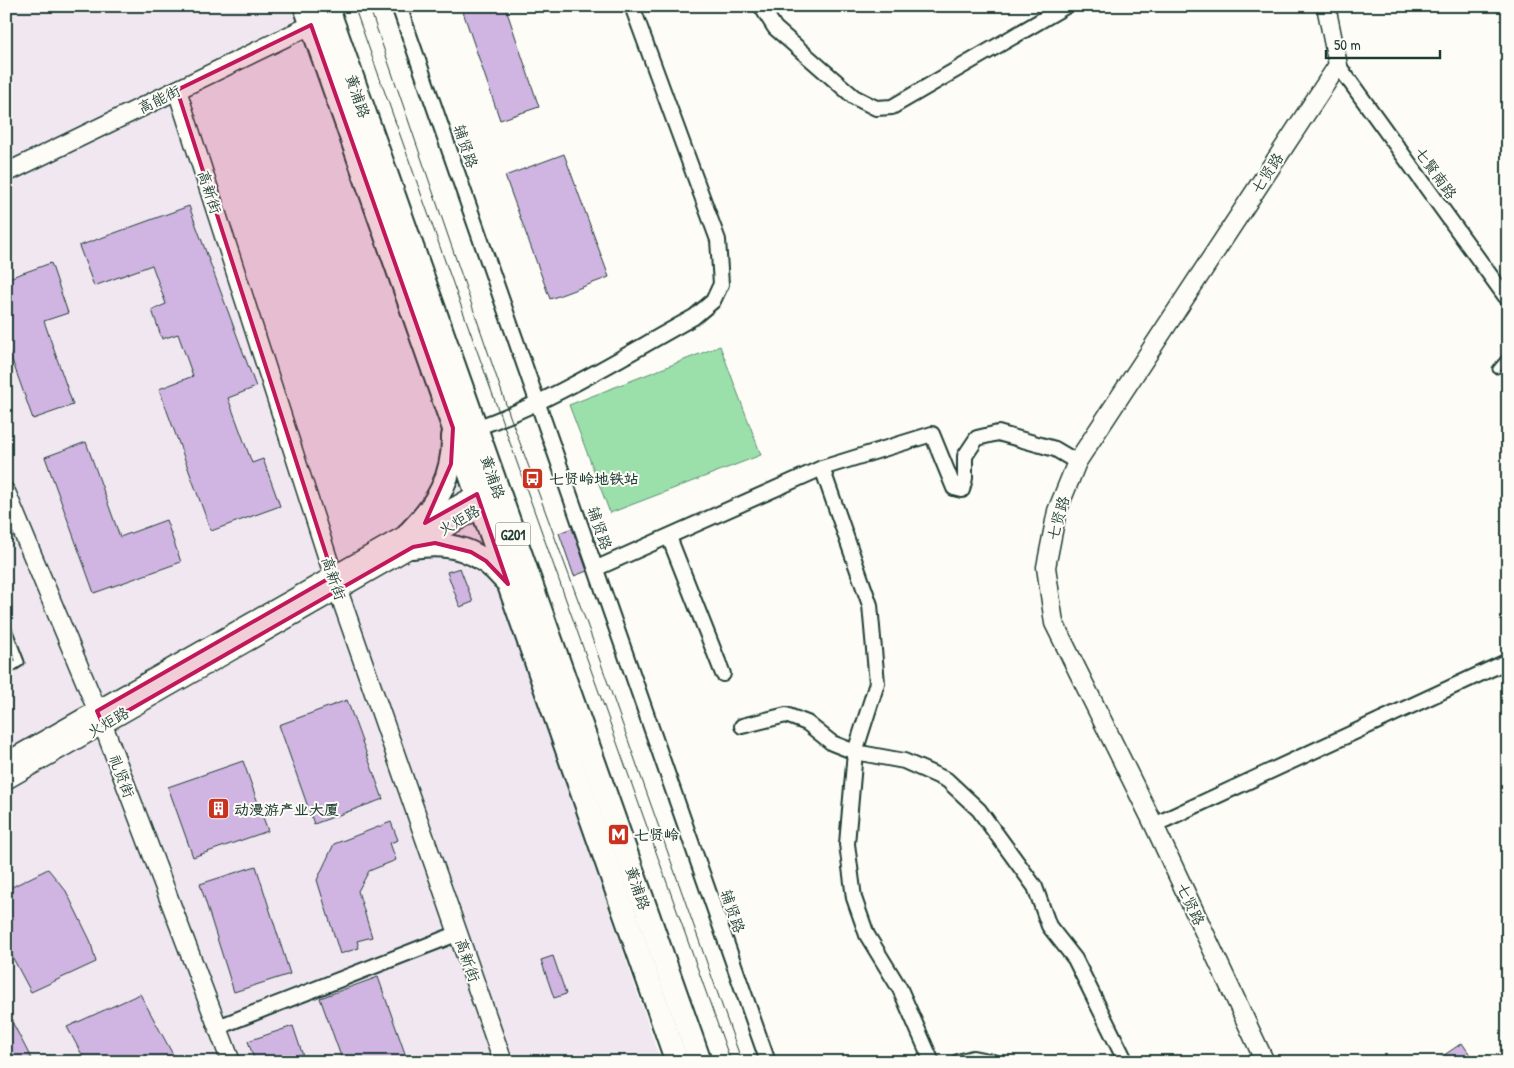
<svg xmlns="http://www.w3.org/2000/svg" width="1514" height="1068" font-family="'Patrick Hand','LXGW WenKai TC',sans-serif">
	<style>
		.built { fill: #f0e7f1 }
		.green { fill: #9bdfab; stroke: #5d8e70 }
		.building { fill: #d0b5e3; stroke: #1f3d34 }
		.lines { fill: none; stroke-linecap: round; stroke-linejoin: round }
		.service-casing { stroke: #1f3d34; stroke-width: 11 }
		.minor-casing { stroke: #1f3d34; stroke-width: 18 }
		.tertiary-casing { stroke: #1f3d34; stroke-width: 21 }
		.trunk-casing { stroke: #1f3d34; stroke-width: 26 }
		.service { stroke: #fdfcf7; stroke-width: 7 }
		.minor { stroke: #fdfcf7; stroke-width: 14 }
		.tertiary { stroke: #fdfcf7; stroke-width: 18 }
		.trunk { stroke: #fdfcf7; stroke-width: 22 }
		.tram { stroke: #1f3d34; stroke-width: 1 }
		.marked { fill: #c2185b; fill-opacity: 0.2; stroke: #c2185b; stroke-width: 4; stroke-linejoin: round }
		.labels { text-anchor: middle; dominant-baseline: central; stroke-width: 4; stroke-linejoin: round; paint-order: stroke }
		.shield { fill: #fdfcf7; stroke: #62766e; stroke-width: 1 }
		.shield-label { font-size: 14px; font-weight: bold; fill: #1f3d34 }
		.street-label { font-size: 15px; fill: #1f3d34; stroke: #fdfcf7 }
		.poi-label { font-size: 15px; font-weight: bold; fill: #1f3d34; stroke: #fdfcf7; text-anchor: start }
	</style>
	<rect width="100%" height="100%" fill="#fdfcf7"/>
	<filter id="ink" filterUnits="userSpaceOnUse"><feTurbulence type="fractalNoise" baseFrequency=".02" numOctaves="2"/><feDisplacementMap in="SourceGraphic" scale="10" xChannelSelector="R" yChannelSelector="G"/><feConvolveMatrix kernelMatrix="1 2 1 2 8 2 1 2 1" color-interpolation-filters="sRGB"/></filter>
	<g filter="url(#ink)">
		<polygon class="built" points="6,6 293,6 485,547 661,1062 6,1062"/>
		<polygon class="green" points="720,346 761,455 610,513 569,405"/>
		<g class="building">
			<polygon points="461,6 505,6 539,107 500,120"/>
			<polygon points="564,154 609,277 550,299 505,176"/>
			<polygon points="189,206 256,387 228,398 252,463 263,459 280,506 211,531 159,389 193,376 178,334 162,339 152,310 166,304 152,265 94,286 79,246"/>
			<polygon points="51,263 68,313 44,321 73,405 33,419 6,343 6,279"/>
			<polygon points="86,442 120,537 166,520 181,562 94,593 45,457"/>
			<polygon points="572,528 587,571 574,576 559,533"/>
			<polygon points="460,568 473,602 460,607 447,572"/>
			<polygon points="347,700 383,799 314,824 279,725"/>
			<polygon points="243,761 268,831 193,857 168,787"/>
			<polygon points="391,822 398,840 390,843 396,860 369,871 358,891 372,937 357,941 359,948 340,954 317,880 334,844"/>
			<polygon points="256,866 290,974 234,992 200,884"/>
			<polygon points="48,869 66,891 90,940 96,962 31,992 6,945 6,890"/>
			<polygon points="553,956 566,994 554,998 541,960"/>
			<polygon points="378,977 408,1062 343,1062 320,998"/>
			<polygon points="140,994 177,1062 86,1062 67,1027"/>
			<polygon points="6,1010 33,1062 6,1062"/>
			<polygon points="293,1026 305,1062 255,1062 248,1041"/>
			<polygon points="1462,1043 1475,1062 1434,1062"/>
		</g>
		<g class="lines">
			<defs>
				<g id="service">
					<polyline points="1497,369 1508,356"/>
					<polyline points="6,626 20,662 6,671"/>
				</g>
				<g id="minor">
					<polyline points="399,6 768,1062"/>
					<polyline points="761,6 775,28 854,97 876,108 892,107 1066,6"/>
					<polyline points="1338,65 1508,300"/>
					<path d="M476,428C553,401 623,356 694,317L713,301L721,284L718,240L632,6"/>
					<polyline points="822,468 870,605 877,683 855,752 847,844 854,898 867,935 900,989 932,1062"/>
					<polyline points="669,537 723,674"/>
					<polyline points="597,568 822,468 932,434 954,488 962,490 965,478 965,456 977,438 998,433 1055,449 1077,462"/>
					<polyline points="742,726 786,715 807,723 832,743 855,752 904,761 947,780 979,810 1035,887 1049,926 1075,959 1126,1062"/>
					<polyline points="1154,825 1508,661"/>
					<polyline points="218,1027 459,933"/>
					<polyline points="958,1062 973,1058 993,1062"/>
				</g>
				<g id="tertiary">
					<polyline points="177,90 338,590 503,1062"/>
					<polyline points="6,173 311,25"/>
					<polyline points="6,492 100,717 231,1062"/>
					<polyline points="6,762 477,494 490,496"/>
					<polyline points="6,780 491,502"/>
					<polyline points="1265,1062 1154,825 1054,623 1046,567 1057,511 1077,462 1338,65 1326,6"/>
				</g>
				<g id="trunk">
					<polyline points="305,6 677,1062"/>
					<polyline points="327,6 700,1062"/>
					<path d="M410,532C437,505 454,475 453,436"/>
					<path d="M413,547C451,541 480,550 505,580"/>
				</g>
			</defs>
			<use href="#service" class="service-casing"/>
			<use href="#minor" class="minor-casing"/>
			<use href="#tertiary" class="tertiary-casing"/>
			<use href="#trunk" class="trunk-casing"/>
			<use href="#service" class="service"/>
			<use href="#minor" class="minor"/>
			<use href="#tertiary" class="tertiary"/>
			<use href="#trunk" class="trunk"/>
			<g class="tram">
				<polyline points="354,6 731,1062"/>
				<polyline points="369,6 510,416 587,624 742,1062"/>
			</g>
		</g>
	</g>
	<path class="marked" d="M311,25L453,428L451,464L425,523L477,494L508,584L486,561L471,552L435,543L413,547L103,725L97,711L333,576L177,90Z"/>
	<defs>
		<symbol id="bus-square" viewBox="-11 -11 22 22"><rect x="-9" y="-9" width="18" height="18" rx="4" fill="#c8321e" stroke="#fdfcf7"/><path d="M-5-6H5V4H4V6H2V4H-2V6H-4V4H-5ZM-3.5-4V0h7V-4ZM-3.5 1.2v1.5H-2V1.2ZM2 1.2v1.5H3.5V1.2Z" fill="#fff"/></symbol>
		<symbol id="building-square" viewBox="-11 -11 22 22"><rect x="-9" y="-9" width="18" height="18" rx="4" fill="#c8321e" stroke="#fdfcf7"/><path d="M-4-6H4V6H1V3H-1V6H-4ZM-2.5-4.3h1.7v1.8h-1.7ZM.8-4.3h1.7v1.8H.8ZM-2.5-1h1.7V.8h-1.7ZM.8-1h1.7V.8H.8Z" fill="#fff"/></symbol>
		<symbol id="metro-square" viewBox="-11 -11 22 22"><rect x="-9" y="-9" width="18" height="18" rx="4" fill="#c8321e" stroke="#fdfcf7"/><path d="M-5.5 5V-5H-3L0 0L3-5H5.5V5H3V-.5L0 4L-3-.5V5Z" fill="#fff"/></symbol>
	</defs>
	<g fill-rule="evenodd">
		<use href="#bus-square" x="520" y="466" width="25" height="25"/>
		<use href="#building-square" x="206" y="796" width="25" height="25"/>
		<use href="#metro-square" x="606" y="822" width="25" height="25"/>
	</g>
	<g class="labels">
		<rect class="shield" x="495.5" y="522.5" width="35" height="23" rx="4"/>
		<g class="shield-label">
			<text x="513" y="534">G201</text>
		</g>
		<g class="street-label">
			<text transform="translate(358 96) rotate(71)">黄浦路</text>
			<text transform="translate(159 99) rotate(-26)">高能街</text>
			<text transform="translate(466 146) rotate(71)">辅贤路</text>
			<text transform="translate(1267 173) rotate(-57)">七贤路</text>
			<text transform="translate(1436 173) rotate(54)">七賢南路</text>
			<text transform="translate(210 192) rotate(72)">高新街</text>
			<text transform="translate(493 477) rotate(71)">黄浦路</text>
			<text transform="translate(1058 518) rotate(-74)">七贤路</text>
			<text transform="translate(459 520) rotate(-30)">火炬路</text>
			<text transform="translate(600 528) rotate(71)">辅贤路</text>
			<text transform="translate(334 578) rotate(71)">高新街</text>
			<text transform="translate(108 722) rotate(-30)">火炬路</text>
			<text transform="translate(122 776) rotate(69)">礼贤街</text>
			<text transform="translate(638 888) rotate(71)">黄浦路</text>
			<text transform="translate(1191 904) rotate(65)">七贤路</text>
			<text transform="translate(733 911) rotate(71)">辅贤路</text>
			<text transform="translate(468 960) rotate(71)">高新街</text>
		</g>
		<g class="poi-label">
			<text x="549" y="478">七贤岭地铁站</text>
			<text x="234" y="809">动漫游产业大厦</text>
			<text x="634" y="834">七贤岭</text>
		</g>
	</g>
	<rect width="1514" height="1068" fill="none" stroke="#fdfcf7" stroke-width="25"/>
	<rect x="12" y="12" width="1489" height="1043" fill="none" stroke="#1f3d34" stroke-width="2" filter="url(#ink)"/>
	<path d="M1326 50v8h114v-8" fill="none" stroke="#1f3d34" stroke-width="2.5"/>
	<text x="1334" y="50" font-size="15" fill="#1f3d34" stroke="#fdfcf7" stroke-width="4" paint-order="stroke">50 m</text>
</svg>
